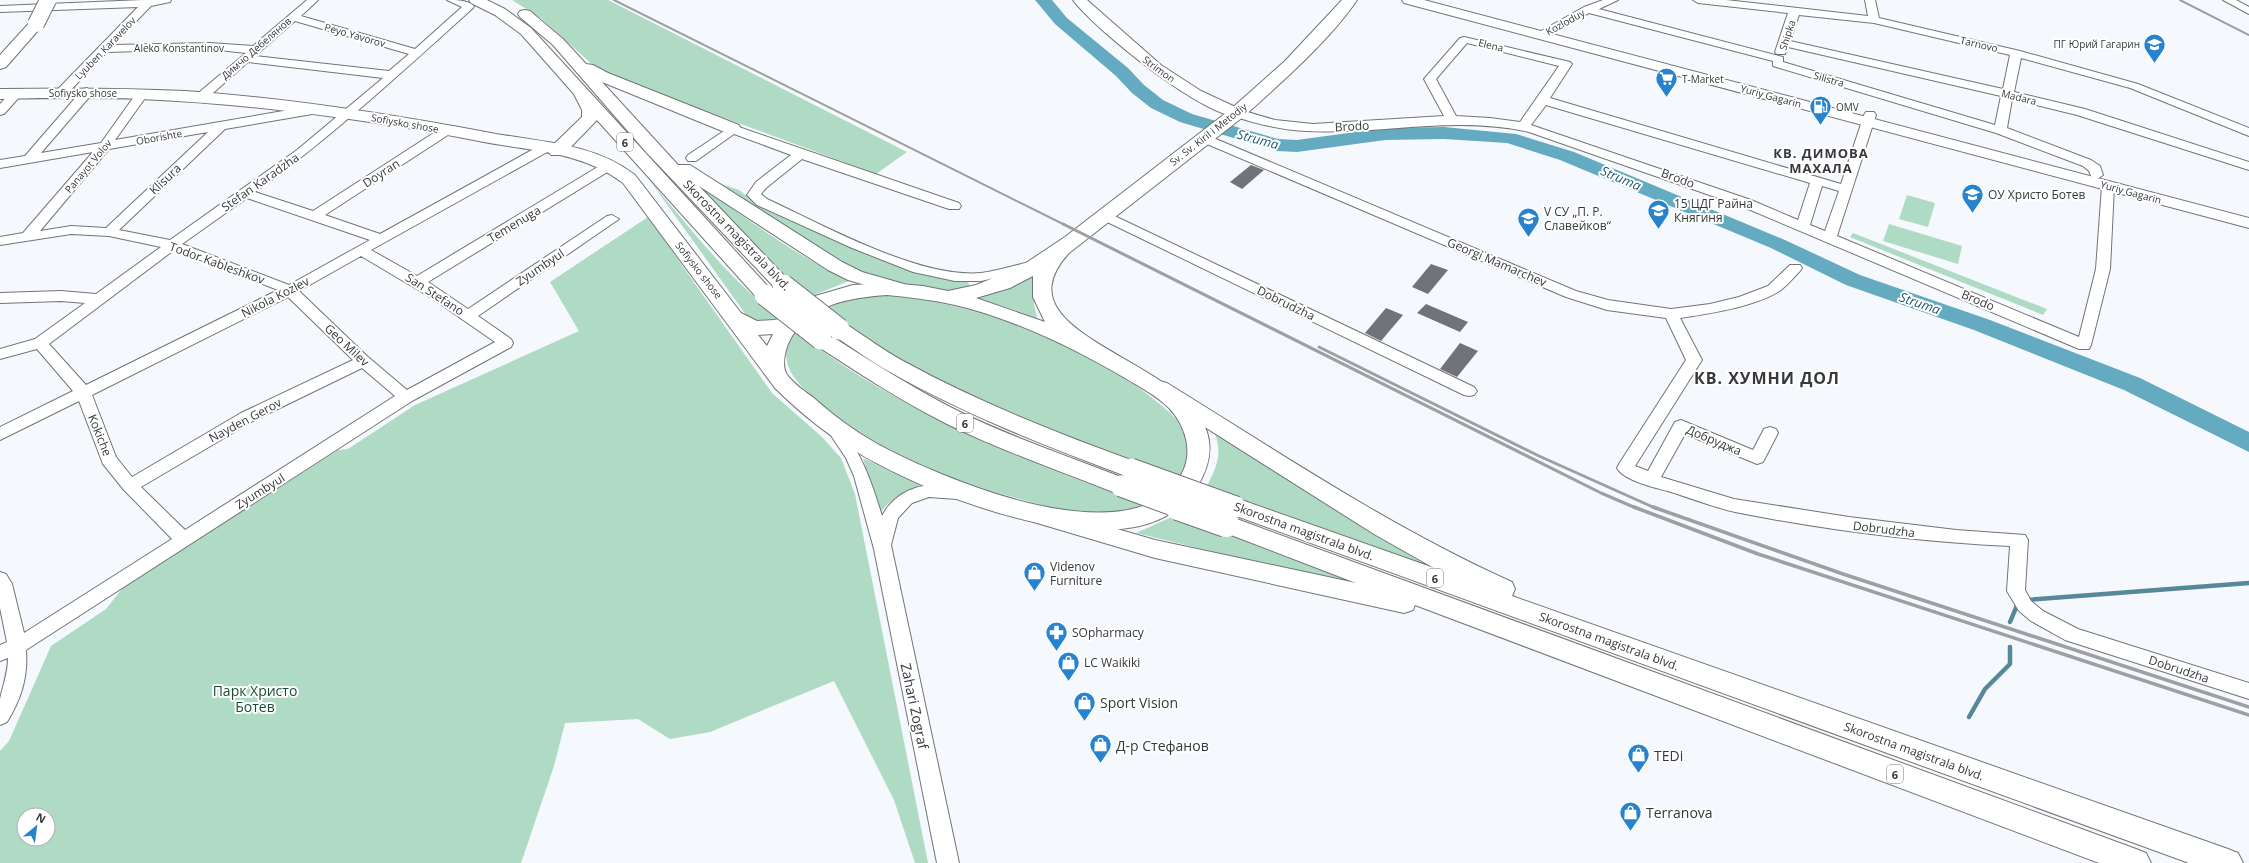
<svg xmlns="http://www.w3.org/2000/svg" width="2249" height="863" font-family="'Open Sans',sans-serif">
	<style>
		.green { fill: #afdbc5; fill-rule: evenodd }
		.lines { fill: none; stroke-linecap: round; stroke-linejoin: round }
		.stream { stroke: #568899; stroke-width: 4.5 }
		.river { fill: #64abc2; fill-rule: evenodd }
		.building { fill: #707377 }
		.minor-casing { stroke: #717478; stroke-width: 2 }
		.tertiary-casing { stroke: #717478; stroke-width: 2 }
		.secondary-casing { stroke: #717478; stroke-width: 2 }
		.trunk-casing { stroke: #717478; stroke-width: 2 }
		.minor { fill: #fff; fill-rule: evenodd }
		.tertiary { fill: #fff; fill-rule: evenodd }
		.secondary { fill: #fff; fill-rule: evenodd }
		.trunk { fill: #fff; fill-rule: evenodd }
		.rail-far2 { stroke: #9d9fa2; stroke-width: 2 }
		.rail-far1 { stroke: #9d9fa2; stroke-width: 3 }
		.rail { stroke: #9d9fa2; stroke-width: 3.5 }
		.secondary-bridge-casing { stroke: #717478; stroke-width: 18; stroke-linecap: butt }
		.trunk-bridge-far1-casing { stroke: #717478; stroke-width: 23; stroke-linecap: butt }
		.trunk-bridge-casing { stroke: #717478; stroke-width: 28; stroke-linecap: butt }
		.secondary-bridge { stroke: #fff; stroke-width: 16 }
		.trunk-bridge-far1 { stroke: #fff; stroke-width: 21 }
		.trunk-bridge { stroke: #fff; stroke-width: 26 }
		.labels { text-anchor: middle; dominant-baseline: central; stroke-width: 4; stroke-linejoin: round; paint-order: stroke }
		.far-street-label { font-size: 10px; fill: #363839; stroke: #fff }
		.far-poi-label { font-size: 10px; fill: #363839; stroke: #fff; text-anchor: start }
		.shield { fill: #fff; stroke: #727474; stroke-width: 1 }
		.shield-label { font-size: 11px; font-weight: bold; fill: #363839 }
		.street-label { font-size: 12px; fill: #363839; stroke: #fff }
		.poi-label { font-size: 12px; fill: #363839; stroke: #fff; text-anchor: start }
		.water-label { font-size: 13px; font-style: italic; fill: #1f596a; stroke: #fff }
		.far-district-label { font-size: 13px; font-weight: bold; letter-spacing: 1px; fill: #363839; stroke: #fff }
		.near-park-label { font-size: 14px; fill: #194c37; stroke: #fff }
		.near-poi-label { font-size: 14px; fill: #363839; stroke: #fff; text-anchor: start }
		.near-street-label { font-size: 14px; fill: #363839; stroke: #fff }
		.district-label { font-size: 16px; font-weight: bold; letter-spacing: 1px; fill: #363839; stroke: #fff }
	</style>
	<rect width="100%" height="100%" fill="#f5f8fc"/>
	<g class="green">
		<polygon points="512,0 608,0 907,152 876,174 611,76 596,68 541,18"/>
		<path d="M648,178C689,227 728,278 779,318L767,323L749,319Z"/>
		<path d="M692,180C743,216 793,254 849,281L809,297L789,282Z"/>
		<path d="M710,180L739,190L752,200L874,256L916,273L968,281L970,288C946,298 872,277 848,267Z"/>
		<polygon points="1907,195 1935,203 1928,227 1899,219"/>
		<path d="M648,217L772,393L822,437L841,458L855,494L928,863H915L894,800L834,681L710,732L670,739L638,719L565,723L554,766L521,863H0V751L9,741L51,646L106,609L125,585L338,450L348,449L415,405L579,331L550,282ZM24,815H48V839H24Z"/>
		<polygon points="1889,224 1962,246 1958,264 1883,241"/>
		<polygon points="1853,233 2047,309 2043,315 1850,237"/>
		<path d="M1033,271L1034,304L1037,318L1000,305L974,299C996,293 1015,285 1033,271Z"/>
		<path d="M888,294C981,307 1077,337 1151,397C1165,409 1181,419 1187,438C1192,451 1184,466 1179,478C1137,463 1094,449 1053,433C973,402 892,359 823,307L837,301Z"/>
		<path d="M794,330C897,411 1025,462 1148,505C1134,508 1118,515 1103,515C1078,516 1045,506 1020,499C945,479 884,455 823,405C807,392 786,376 786,353C786,345 791,337 794,330Z"/>
		<path d="M1212,425C1293,481 1373,536 1461,581V583L1206,488C1219,463 1223,452 1212,425Z"/>
		<path d="M863,458L893,473L922,485C902,491 892,498 879,514Z"/>
		<polygon points="1176,515 1395,596 1136,533"/>
	</g>
	<g class="lines">
		<g class="stream">
			<polyline points="2027,600 2249,583"/>
			<polyline points="2010,622 2018,603"/>
			<polyline points="1969,717 1985,689 2010,664 2010,647"/>
		</g>
		<polygon class="river" points="1035,0 1052,0 1067,18 1128,68 1144,85 1163,100 1192,114 1278,139 1297,140 1385,128 1444,127 1516,134 1574,152 1785,240 1860,275 1990,320 2140,378 2249,432 2249,452 2124,390 1974,330 1846,285 1771,248 1560,160 1507,143 1444,139 1385,140 1297,152 1277,151 1180,122 1151,108 1132,93 1116,76 1055,24"/>
	</g>
	<g class="building">
		<polygon points="1251,165 1264,170 1242,189 1230,182"/>
		<polygon points="1431,264 1448,270 1428,294 1412,287"/>
		<polygon points="1426,304 1468,322 1460,332 1417,313"/>
		<polygon points="1386,308 1403,315 1381,341 1365,333"/>
		<polygon points="1460,343 1478,351 1457,377 1440,369"/>
	</g>
	<g class="lines">
		<defs>
			<g id="minor">
				<path d="M143,0H171L170,2L151,6L113,45L210,43L253,46L307,0H318L301,16L415,49L462,7L447,0C456,0 467,0 474,6L473,8C402,72 333,136 255,192L313,211L443,127H451L453,130L451,133L325,215L380,234L541,145H549L551,148L549,151L371,250L417,276L606,162H614L616,165L614,168L428,282L468,309L607,216L612,215L619,219L478,316L511,339L513,343L511,347L412,401L26,650C28,678 21,699 7,722L0,725C0,717 0,706 0,699C3,685 8,673 8,658L0,661V645L7,642L0,608V572L6,574L12,584L24,633L172,539L124,490L103,464L79,401L0,440V427L73,391L37,349L0,359V349L35,339L85,303L61,301L0,303V293L61,291L96,294L161,247L109,236L71,234L0,245V237L23,233L93,152L0,168V160L25,156L83,89L87,88L93,92L91,95L41,153L101,143L138,91L142,90L148,94L115,140L318,105L322,106L324,109L322,112L318,113L225,129L119,230L170,240L297,150L383,78L248,62L204,101H196L194,98L196,95L246,53L210,49L107,52L66,95L62,96L56,92L58,89L138,7L0,12V6ZM295,21L409,54L389,71L255,56ZM208,132L106,228L71,226L40,231L109,149ZM247,198L370,240L289,285L182,244ZM174,250L278,290L86,385L49,344ZM361,256L430,297L495,342L407,390L368,357L299,291ZM288,297L353,360L241,413L132,477L116,457L92,395ZM362,368L395,396L185,530L141,487L253,421Z"/>
				<path d="M1603,0H1618L1599,9L1783,57V62L1995,125L2001,96L1788,47L1785,54H1777L1775,52L1788,13L1698,3L1693,0H1726L1868,16L1865,0H1875L1879,18L2020,51L2138,84L2249,128V136L2130,88L2021,58L2014,92L2085,109L2249,162V170L2077,115L2012,99L2007,128L2091,160L2100,166L2103,175L2097,179L2092,178L2089,171L2083,166L1996,133L1773,66V61L1589,13L1544,37H1536L1534,35L1584,7ZM1799,15L1874,23L2010,55L2003,89L1790,41Z"/>
				<polygon points="2223,0 2236,0 2249,7 2249,14"/>
				<path d="M1464,37L1570,62L1572,64L1550,98L1841,184L1864,115L1866,112H1874L1876,115L1837,236L2079,337L2096,269L2102,186L2103,183H2113L2114,186L2110,269L2091,345L2089,349H2079L1741,206L1529,132C1453,115 1383,135 1307,131C1282,130 1257,124 1233,116L1231,113L1237,109L1275,120L1313,124L1444,116L1424,79L1460,38ZM1467,43L1559,66L1520,122L1490,118L1456,116L1436,79ZM1546,105L1810,183L1798,220L1751,200L1531,125ZM1822,186L1839,191L1825,231L1810,225Z"/>
				<polygon points="16,90 22,94 4,114 0,115 0,104 12,91"/>
				<path d="M733,125L959,203L961,206L959,209H949L802,159L766,188L761,194L767,199C823,225 920,279 981,273C999,271 1019,264 1037,260L1044,264L1042,267L981,281H955L913,272L852,248L757,205L747,195L756,182L791,155L734,134L696,161H688L686,158L688,155Z"/>
				<path d="M1204,134L1576,291L1608,300L1671,309L1710,304L1739,297L1768,286L1790,265H1800L1802,268L1800,271C1793,278 1786,287 1778,292C1753,307 1708,314 1680,318L1702,360L1635,466L1648,471L1675,422L1681,420L1753,450L1764,429L1770,427L1776,429L1778,433L1763,462L1757,464L1685,434L1661,477L1734,499L1849,517L1956,530L2025,535L2028,540L2025,590L2031,601L2043,611L2078,629L2249,683V699L2065,640L2031,621L2019,611L2007,591L2010,546C1918,542 1825,530 1735,512C1713,507 1690,498 1668,491C1655,488 1623,480 1617,468L1619,464L1686,360L1666,318L1607,310L1566,297L1200,141L1198,138L1200,135Z"/>
				<polygon points="1104,211 1474,387 1477,391 1474,395 1469,396 1464,395 1099,218 1097,215 1099,212"/>
				<path d="M834,422L840,424C863,458 870,477 882,516C898,486 932,479 963,489L965,493L963,497L957,499L929,497L912,503L898,518L891,545L959,863H937L874,549L854,476L846,458L826,428L828,424Z"/>
			</g>
			<g id="tertiary">
				<path d="M1073,0H1087L1161,65L1201,91L1242,110L1245,113L1242,116C1211,124 1092,27 1073,0Z"/>
				<polygon points="1402,0 1424,0 2249,218 2249,228 1404,3"/>
			</g>
			<g id="secondary">
				<path d="M1342,0H1357C1330,40 1280,84 1243,117L1069,253C978,352 1273,363 1197,487C1139,582 931,496 860,454C829,436 800,413 775,388L623,183C583,152 532,151 484,142C371,120 256,104 140,99C93,97 47,98 0,99V89C62,88 123,88 185,91C288,98 390,114 491,133C540,142 594,143 635,175L741,313L757,321L774,320L783,318L795,307L815,296L853,285L887,283L923,286L948,291L976,285L1020,267L1065,237L1231,109L1285,61ZM1033,276V297L1045,322L976,298L1010,288ZM887,295C910,297 932,300 955,305C1014,319 1072,347 1125,378C1140,387 1157,396 1169,408C1186,426 1194,453 1181,475C1133,561 936,477 874,442C853,430 833,415 815,399C806,392 792,383 786,373C782,364 785,352 788,344C806,304 848,298 887,295ZM773,334L767,346L758,335Z"/>
				<polygon points="36,19 41,21 44,24 41,27 6,67 0,69 0,55 31,21"/>
			</g>
			<g id="trunk">
				<polygon points="469,0 487,0 505,9 531,28 772,291 775,295 772,299 765,301 758,299 597,120 563,155 551,155 548,151 551,147 582,117 582,110 574,94 521,34 495,15 471,3"/>
				<polygon points="525,10 530,11 563,39 586,64 593,65 608,73 739,125 741,129 739,133 727,133 602,82 678,165 690,165 842,262 862,272 911,286 914,290 911,294 904,296 848,280 828,270 699,186 793,285 790,289 783,291 776,289 646,152 553,45 520,17 518,14 520,11"/>
				<path d="M839,322L846,324C866,337 884,351 905,362C980,403 1059,434 1139,463L1142,469L1139,475L1131,477L1123,475C1043,445 964,414 890,372C870,361 851,347 832,334L829,329L832,324Z"/>
				<path d="M821,332L828,334C872,362 916,390 962,413C1016,439 1073,458 1129,480L1132,486L1129,492L1121,495L1113,492C1057,470 1000,450 947,424C901,401 857,372 814,344L811,339L814,334Z"/>
				<path d="M1159,381L1167,383C1280,453 1390,527 1512,582L1515,589L1512,596L2228,849L2238,853L2243,863H2189L1228,513L1224,507L1228,501L1236,498L1434,568L1374,534L1151,393L1148,388L1151,383Z"/>
				<polygon points="1035,505 1155,540 1356,583 1218,530 1214,524 1218,518 1226,515 1234,518 2136,849 2146,853 2151,863 2099,863 1415,605 1413,610 1404,613 1155,558 1027,520 1023,514 1027,508"/>
			</g>
		</defs>
		<use href="#minor" class="minor-casing"/>
		<use href="#tertiary" class="tertiary-casing"/>
		<use href="#secondary" class="secondary-casing"/>
		<use href="#trunk" class="trunk-casing"/>
		<use href="#minor" class="minor"/>
		<use href="#tertiary" class="tertiary"/>
		<use href="#secondary" class="secondary"/>
		<use href="#trunk" class="trunk"/>
		<g class="rail-far2">
			<polyline points="614,0 1065,225"/>
			<polyline points="2180,0 2249,35"/>
		</g>
		<g class="rail-far1">
			<polyline points="1063,224 1601,493 1636,508"/>
			<polyline points="1319,347 1539,456 1655,508"/>
		</g>
		<g class="rail">
			<polyline points="1634,507 1758,554 2249,715"/>
			<polyline points="1653,507 1843,574 2249,707"/>
		</g>
		<defs>
			<polyline id="secondary-bridge" points="36,24 48,0"/>
			<g id="trunk-bridge-far1">
				<polyline points="783,285 839,329"/>
				<polyline points="765,295 821,339"/>
				<polyline points="1131,469 1236,507"/>
				<polyline points="1121,486 1181,508"/>
			</g>
			<polyline id="trunk-bridge" points="1178,507 1226,524"/>
		</defs>
		<use href="#secondary-bridge" class="secondary-bridge-casing"/>
		<use href="#trunk-bridge-far1" class="trunk-bridge-far1-casing"/>
		<use href="#trunk-bridge" class="trunk-bridge-casing"/>
		<use href="#secondary-bridge" class="secondary-bridge"/>
		<use href="#trunk-bridge-far1" class="trunk-bridge-far1"/>
		<use href="#trunk-bridge" class="trunk-bridge"/>
	</g>
	<defs>
		<symbol id="school-pin" viewBox="-11 -11 22 30"><path d="M0 17L-7.5 6A9.5 9.5 0 1 1 7.5 6Z" fill="#2683d0" stroke="#fff"/><path d="M0-5L7-2L0 1L-7-2ZM-4 1L0 2.5L4 1V4Q0 6-4 4Z" fill="#fff"/></symbol>
		<symbol id="supermarket-pin" viewBox="-11 -11 22 30"><path d="M0 17L-7.5 6A9.5 9.5 0 1 1 7.5 6Z" fill="#2683d0" stroke="#fff"/><path d="M-6-5.5h2.5l.6 2H6L4.5 2H-2.5L-4.4-4H-6ZM-1.5 3.2a1.3 1.3 0 1 0 .1 0ZM3 3.2a1.3 1.3 0 1 0 .1 0Z" fill="#fff"/></symbol>
		<symbol id="fuel-pin" viewBox="-11 -11 22 30"><path d="M0 17L-7.5 6A9.5 9.5 0 1 1 7.5 6Z" fill="#2683d0" stroke="#fff"/><path d="M-5.5-6h7V0h2V4h1.3V-2.5L3-4.5l.8-.8L6-3V5H2.5V1h-1V6h-7ZM-4.2-4.7v3.2H.2V-4.7Z" fill="#fff"/></symbol>
		<symbol id="shop-pin" viewBox="-11 -11 22 30"><path d="M0 17L-7.5 6A9.5 9.5 0 1 1 7.5 6Z" fill="#2683d0" stroke="#fff"/><path d="M-5-2.5h2.3a2.7 3.5 0 0 1 5.4 0H5L5.5 6h-11ZM-1.5-2.5h3a1.5 2.3 0 0 0-3 0Z" fill="#fff"/></symbol>
		<symbol id="pharmacy-pin" viewBox="-11 -11 22 30"><path d="M0 17L-7.5 6A9.5 9.5 0 1 1 7.5 6Z" fill="#2683d0" stroke="#fff"/><path d="M-2-6h4v4h4v4h-4v4h-4v-4h-4v-4h4Z" fill="#fff"/></symbol>
	</defs>
	<g fill-rule="evenodd">
		<use href="#school-pin" x="2142" y="32" width="25" height="34"/>
		<use href="#supermarket-pin" x="1654" y="66" width="25" height="34"/>
		<use href="#fuel-pin" x="1808" y="94" width="25" height="34"/>
		<use href="#school-pin" x="1960" y="182" width="25" height="34"/>
		<use href="#school-pin" x="1646" y="198" width="25" height="34"/>
		<use href="#school-pin" x="1516" y="206" width="25" height="34"/>
		<use href="#shop-pin" x="1022" y="560" width="25" height="34"/>
		<use href="#pharmacy-pin" x="1044" y="620" width="25" height="34"/>
		<use href="#shop-pin" x="1056" y="650" width="25" height="34"/>
		<use href="#shop-pin" x="1072" y="690" width="25" height="34"/>
		<use href="#shop-pin" x="1088" y="732" width="25" height="34"/>
		<use href="#shop-pin" x="1626" y="742" width="25" height="34"/>
		<use href="#shop-pin" x="1618" y="800" width="25" height="34"/>
	</g>
	<g class="labels">
		<g class="far-street-label">
			<text transform="translate(1565 22) rotate(-29)">Kozloduy</text>
			<text transform="translate(355 35) rotate(16)">Peyo Yavorov</text>
			<text transform="translate(1787 35) rotate(-72)">Shipka</text>
			<text transform="translate(1979 44) rotate(13)">Tarnovo</text>
			<text transform="translate(1491 45) rotate(14)">Elena</text>
			<text transform="translate(105 48) rotate(-46)">Lyuben Karavelov</text>
			<text x="179" y="48">Aleko Konstantinov</text>
			<text transform="translate(256 48) rotate(-41)">Димчо Дебелянов</text>
			<text transform="translate(1159 69) rotate(36)">Strimon</text>
			<text transform="translate(1829 79) rotate(16)">Silistra</text>
			<text x="83" y="93">Sofiysko shose</text>
			<text transform="translate(1771 96) rotate(15)">Yuriy Gagarin</text>
			<text transform="translate(2019 97) rotate(14)">Madara</text>
			<text transform="translate(405 123) rotate(10)">Sofiysko shose</text>
			<text transform="translate(1208 134) rotate(-38)">Sv. Sv. Kiril i Metodiy</text>
			<text transform="translate(159 137) rotate(-10)">Oborishte</text>
			<text transform="translate(88 166) rotate(-50)">Panayot Volov</text>
			<text transform="translate(2131 192) rotate(15)">Yuriy Gagarin</text>
			<text transform="translate(699 270) rotate(52)">Sofiysko shose</text>
		</g>
		<g class="far-poi-label">
			<text x="2140" y="44" text-anchor="end">ПГ Юрий Гагарин</text>
			<text x="1682" y="79">T-Market</text>
			<text x="1836" y="107">OMV</text>
		</g>
		<g class="shield">
			<rect x="617" y="133" width="16" height="18" rx="3"/>
			<rect x="957" y="414" width="16" height="18" rx="3"/>
			<rect x="1427" y="569" width="16" height="18" rx="3"/>
			<rect x="1887" y="765" width="16" height="18" rx="3"/>
		</g>
		<g class="shield-label">
			<text x="625" y="142">6</text>
			<text x="965" y="423">6</text>
			<text x="1435" y="578">6</text>
			<text x="1895" y="774">6</text>
		</g>
		<g class="street-label">
			<text transform="translate(1352 126) rotate(-3)">Brodo</text>
			<text transform="translate(381 173) rotate(-33)">Doyran</text>
			<text transform="translate(1678 178) rotate(20)">Brodo</text>
			<text transform="translate(165 179) rotate(-43)">Klisura</text>
			<text transform="translate(260 182) rotate(-35)">Stefan Karadzha</text>
			<text transform="translate(514 224) rotate(-31)">Temenuga</text>
			<text transform="translate(737 235) rotate(46)">Skorostna magistrala blvd.</text>
			<text transform="translate(1497 262) rotate(23)">Georgi Mamarchev</text>
			<text transform="translate(217 263) rotate(20)">Todor Kableshkov</text>
			<text transform="translate(540 267) rotate(-34)">Zyumbyul</text>
			<text transform="translate(435 294) rotate(33)">San Stefano</text>
			<text transform="translate(275 297) rotate(-27)">Nikola Kozlev</text>
			<text transform="translate(1978 300) rotate(23)">Brodo</text>
			<text transform="translate(1286 303) rotate(26)">Dobrudzha</text>
			<text transform="translate(347 345) rotate(43)">Geo Milev</text>
			<text transform="translate(245 420) rotate(-28)">Nayden Gerov</text>
			<text transform="translate(100 435) rotate(68)">Kokiche</text>
			<text transform="translate(1714 440) rotate(23)">Добруджа</text>
			<text transform="translate(260 491) rotate(-32)">Zyumbyul</text>
			<text transform="translate(1884 529) rotate(7)">Dobrudzha</text>
			<text transform="translate(1304 531) rotate(20)">Skorostna magistrala blvd.</text>
			<text transform="translate(1609 641) rotate(20)">Skorostna magistrala blvd.</text>
			<text transform="translate(2179 669) rotate(18)">Dobrudzha</text>
			<text transform="translate(1914 751) rotate(20)">Skorostna magistrala blvd.</text>
		</g>
		<g class="poi-label">
			<text x="1988" y="194">ОУ Христо Ботев</text>
			<text x="1674" y="203">15 ЦДГ Райна<tspan x="1674" dy="14">Княгиня</tspan></text>
			<text x="1544" y="211">V СУ „П. Р.<tspan x="1544" dy="14">Славейков“</tspan></text>
			<text x="1050" y="566">Videnov<tspan x="1050" dy="14">Furniture</tspan></text>
			<text x="1072" y="632">SOpharmacy</text>
			<text x="1084" y="662">LC Waikiki</text>
		</g>
		<g class="water-label">
			<text transform="translate(1258 139) rotate(15)">Struma</text>
			<text transform="translate(1621 178) rotate(23)">Struma</text>
			<text transform="translate(1920 303) rotate(19)">Struma</text>
		</g>
		<g class="far-district-label">
			<text x="1821" y="153">КВ. ДИМОВА<tspan x="1821" dy="15">МАХАЛА</tspan></text>
		</g>
		<g class="near-park-label">
			<text x="255" y="690">Парк Христо<tspan x="255" dy="16">Ботев</tspan></text>
		</g>
		<g class="near-poi-label">
			<text x="1100" y="702">Sport Vision</text>
			<text x="1116" y="745">Д-р Стефанов</text>
			<text x="1654" y="755">TEDi</text>
			<text x="1646" y="812">Terranova</text>
		</g>
		<g class="near-street-label">
			<text transform="translate(915 706) rotate(78)">Zahari Zograf</text>
		</g>
		<g class="district-label">
			<text x="1767" y="378">КВ. ХУМНИ ДОЛ</text>
		</g>
	</g>
	<g transform="translate(36 827) rotate(29)"><circle r="19" fill="#ffffff" stroke="#afafb0"/>
	<path d="M0-3L7 15L0 10L-7 15Z" fill="#2683d0"/>
	<text y="-6" font-size="11" font-weight="bold" text-anchor="middle" fill="#363839">N</text>
	</g>
</svg>
